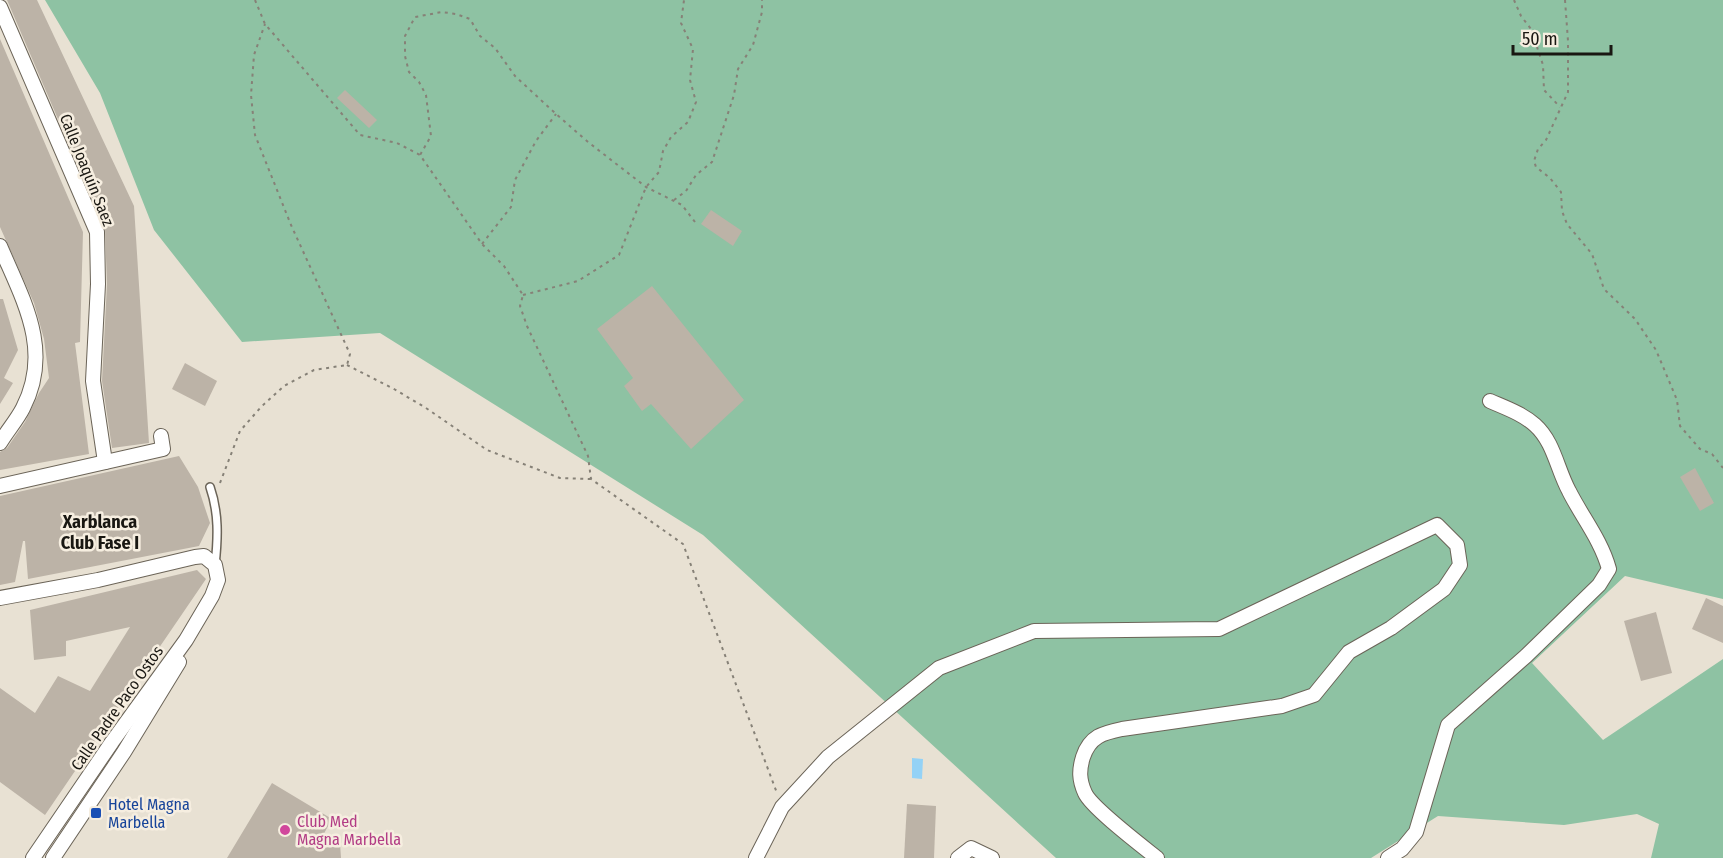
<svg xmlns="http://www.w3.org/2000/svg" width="1723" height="858" font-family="'Fira Sans Condensed',sans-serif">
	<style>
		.green { fill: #8ec2a3 }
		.water { fill: #94d2f6 }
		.building { fill: #bcb3a7 }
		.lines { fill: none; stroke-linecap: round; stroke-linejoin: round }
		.service-casing { stroke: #6b6458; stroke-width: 10 }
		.minor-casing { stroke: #6b6458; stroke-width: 16 }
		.path { stroke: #868177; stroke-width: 2; stroke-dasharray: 3 4.5; stroke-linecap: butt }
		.service { stroke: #fff; stroke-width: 7 }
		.minor { stroke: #fff; stroke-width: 14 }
		.transit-dot { fill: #1a4fb4; stroke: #f6eee0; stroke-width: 2 }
		.hotel-dot { fill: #d1479c; stroke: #f6eee0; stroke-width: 2 }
		.labels { text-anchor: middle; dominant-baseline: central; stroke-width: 5; stroke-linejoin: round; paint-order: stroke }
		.street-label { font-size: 16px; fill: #191712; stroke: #f6eee0 }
		.transit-label { font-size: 16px; fill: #164399; stroke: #f6eee0; text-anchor: start }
		.hotel-label { font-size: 16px; fill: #b23c85; stroke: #f6eee0; text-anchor: start }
		.neighbourhood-label { font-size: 18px; font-weight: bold; fill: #191712; stroke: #f6eee0 }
	</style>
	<rect width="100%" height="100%" fill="#e8e1d3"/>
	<polygon class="green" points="45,0 1723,0 1723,599 1625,576 1532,663 1603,740 1723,659 1723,858 1651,858 1659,824 1637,814 1564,825 1438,816 1371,858 1056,858 703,535 380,333 242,342 154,230 100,93"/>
	<polygon class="water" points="912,758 923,759 922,779 912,778"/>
	<g class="building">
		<polygon points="7,0 37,0 134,206 149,443 112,448 102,381 107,284 105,229"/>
		<polygon points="0,39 83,232 80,342 75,343 89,454 0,470 0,452 7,448 25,422 39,393 49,378 44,339 34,303 0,227"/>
		<polygon points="345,90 377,120 369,128 337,98"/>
		<polygon points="711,210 742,231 733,246 701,224"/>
		<polygon points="652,286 744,400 691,449 651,404 642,411 624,386 633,378 597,329"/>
		<polygon points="0,299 3,299 18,350 4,378 13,383 0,404"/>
		<polygon points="185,363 217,381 205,406 172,389"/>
		<polygon points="179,456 198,487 210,523 199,546 28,579 25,541 23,541 15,582 0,585 0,496"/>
		<polygon points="1695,468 1714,503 1700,511 1680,477"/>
		<polygon points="197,570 206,579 45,815 0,782 0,688 35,713 58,676 90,691 130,627 66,641 66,656 34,660 30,610"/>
		<polygon points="1706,598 1723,606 1723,643 1692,629"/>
		<polygon points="1656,612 1672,673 1641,681 1624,621"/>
		<polygon points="272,783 332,819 317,846 340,843 341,858 227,858"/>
		<polygon points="907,804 936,806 934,858 904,858"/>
	</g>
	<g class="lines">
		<defs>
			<path id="service" d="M210,487C219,513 218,538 215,565"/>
			<g id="minor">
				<polyline points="0,7 97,232 98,284 93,381 105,462"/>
				<path d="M0,246C23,300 53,350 23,408C17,420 7,431 0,443"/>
				<polyline points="0,486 163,449 161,436"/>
				<polyline points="0,598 98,580 195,557 204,556 215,565 218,580 212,596 186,640 112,742 33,858"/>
				<polyline points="53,858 124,752 179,662"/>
				<path d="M756,858L782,807L828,757L939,668L1034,631L1219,629L1437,525L1457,545L1460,565L1444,589L1391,628L1349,652L1314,695L1282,706L1122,729C1103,733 1090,736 1083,757C1079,770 1079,780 1085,793C1091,807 1142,846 1157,858"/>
				<polyline points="958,858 971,848 992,858"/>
				<path d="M1388,858L1402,849L1416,832L1448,725L1526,656L1599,585L1609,569C1601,540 1582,517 1569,491C1557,469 1554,442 1535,425C1523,414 1506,408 1490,401"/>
			</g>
		</defs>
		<use href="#service" class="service-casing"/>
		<use href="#minor" class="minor-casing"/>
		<g class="path">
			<polyline points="255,0 265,24 360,135 397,143 420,155"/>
			<polyline points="1514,0 1521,16 1531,29 1543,65 1544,90 1560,107"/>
			<polyline points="1565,0 1568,41 1568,92 1546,140 1538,149 1534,161 1536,167 1550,178 1561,192 1562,211 1567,224 1592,254 1604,289 1635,319 1656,350 1677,400 1680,426 1700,449 1712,454 1723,468"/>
			<polyline points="674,200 686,191 696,175 712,162 734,95 738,69 753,45 762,12 762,0"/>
			<polyline points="695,222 682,205 646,187 588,142 556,114 515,76 495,48 480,36 470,19 456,14 442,12 415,17 405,36 405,56 409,72 419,82 426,95 431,136 420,155 482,244 504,266 523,295 520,306 527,326 588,456 591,479 683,544 777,793"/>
			<polyline points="482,244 511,207 515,180 536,141 556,114"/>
			<polyline points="523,295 578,281 619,255 646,187 659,172 663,151 671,137 688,122 696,102 690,80 693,49 681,23 684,0"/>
			<polyline points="347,365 394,389 426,408 487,450 560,478 591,479"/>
			<polyline points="220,483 240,431 261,407 284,386 314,370 347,365 350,354 291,225 255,135 251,95 254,55 265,24"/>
		</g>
		<use href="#service" class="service"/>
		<use href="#minor" class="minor"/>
	</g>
	<rect class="transit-dot" x="90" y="807" width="12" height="12" rx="3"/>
	<circle class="hotel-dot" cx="285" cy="830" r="6"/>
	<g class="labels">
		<g class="street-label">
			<text transform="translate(87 170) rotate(68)">Calle Joaquín Saez</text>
			<text transform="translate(117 708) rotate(-55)">Calle Padre Paco Ostos</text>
		</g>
		<g class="transit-label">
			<text x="108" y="804">Hotel Magna<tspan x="108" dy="18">Marbella</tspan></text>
		</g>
		<g class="hotel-label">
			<text x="297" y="821">Club Med<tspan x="297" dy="18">Magna Marbella</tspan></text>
		</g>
		<g class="neighbourhood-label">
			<text x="100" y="522">Xarblanca<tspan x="100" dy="21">Club Fase I</tspan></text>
		</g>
	</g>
	<path d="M1513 45v9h98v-9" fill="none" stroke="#191712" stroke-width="3"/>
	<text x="1522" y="45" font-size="18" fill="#191712" stroke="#f6eee0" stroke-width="4.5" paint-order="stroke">50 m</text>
</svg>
